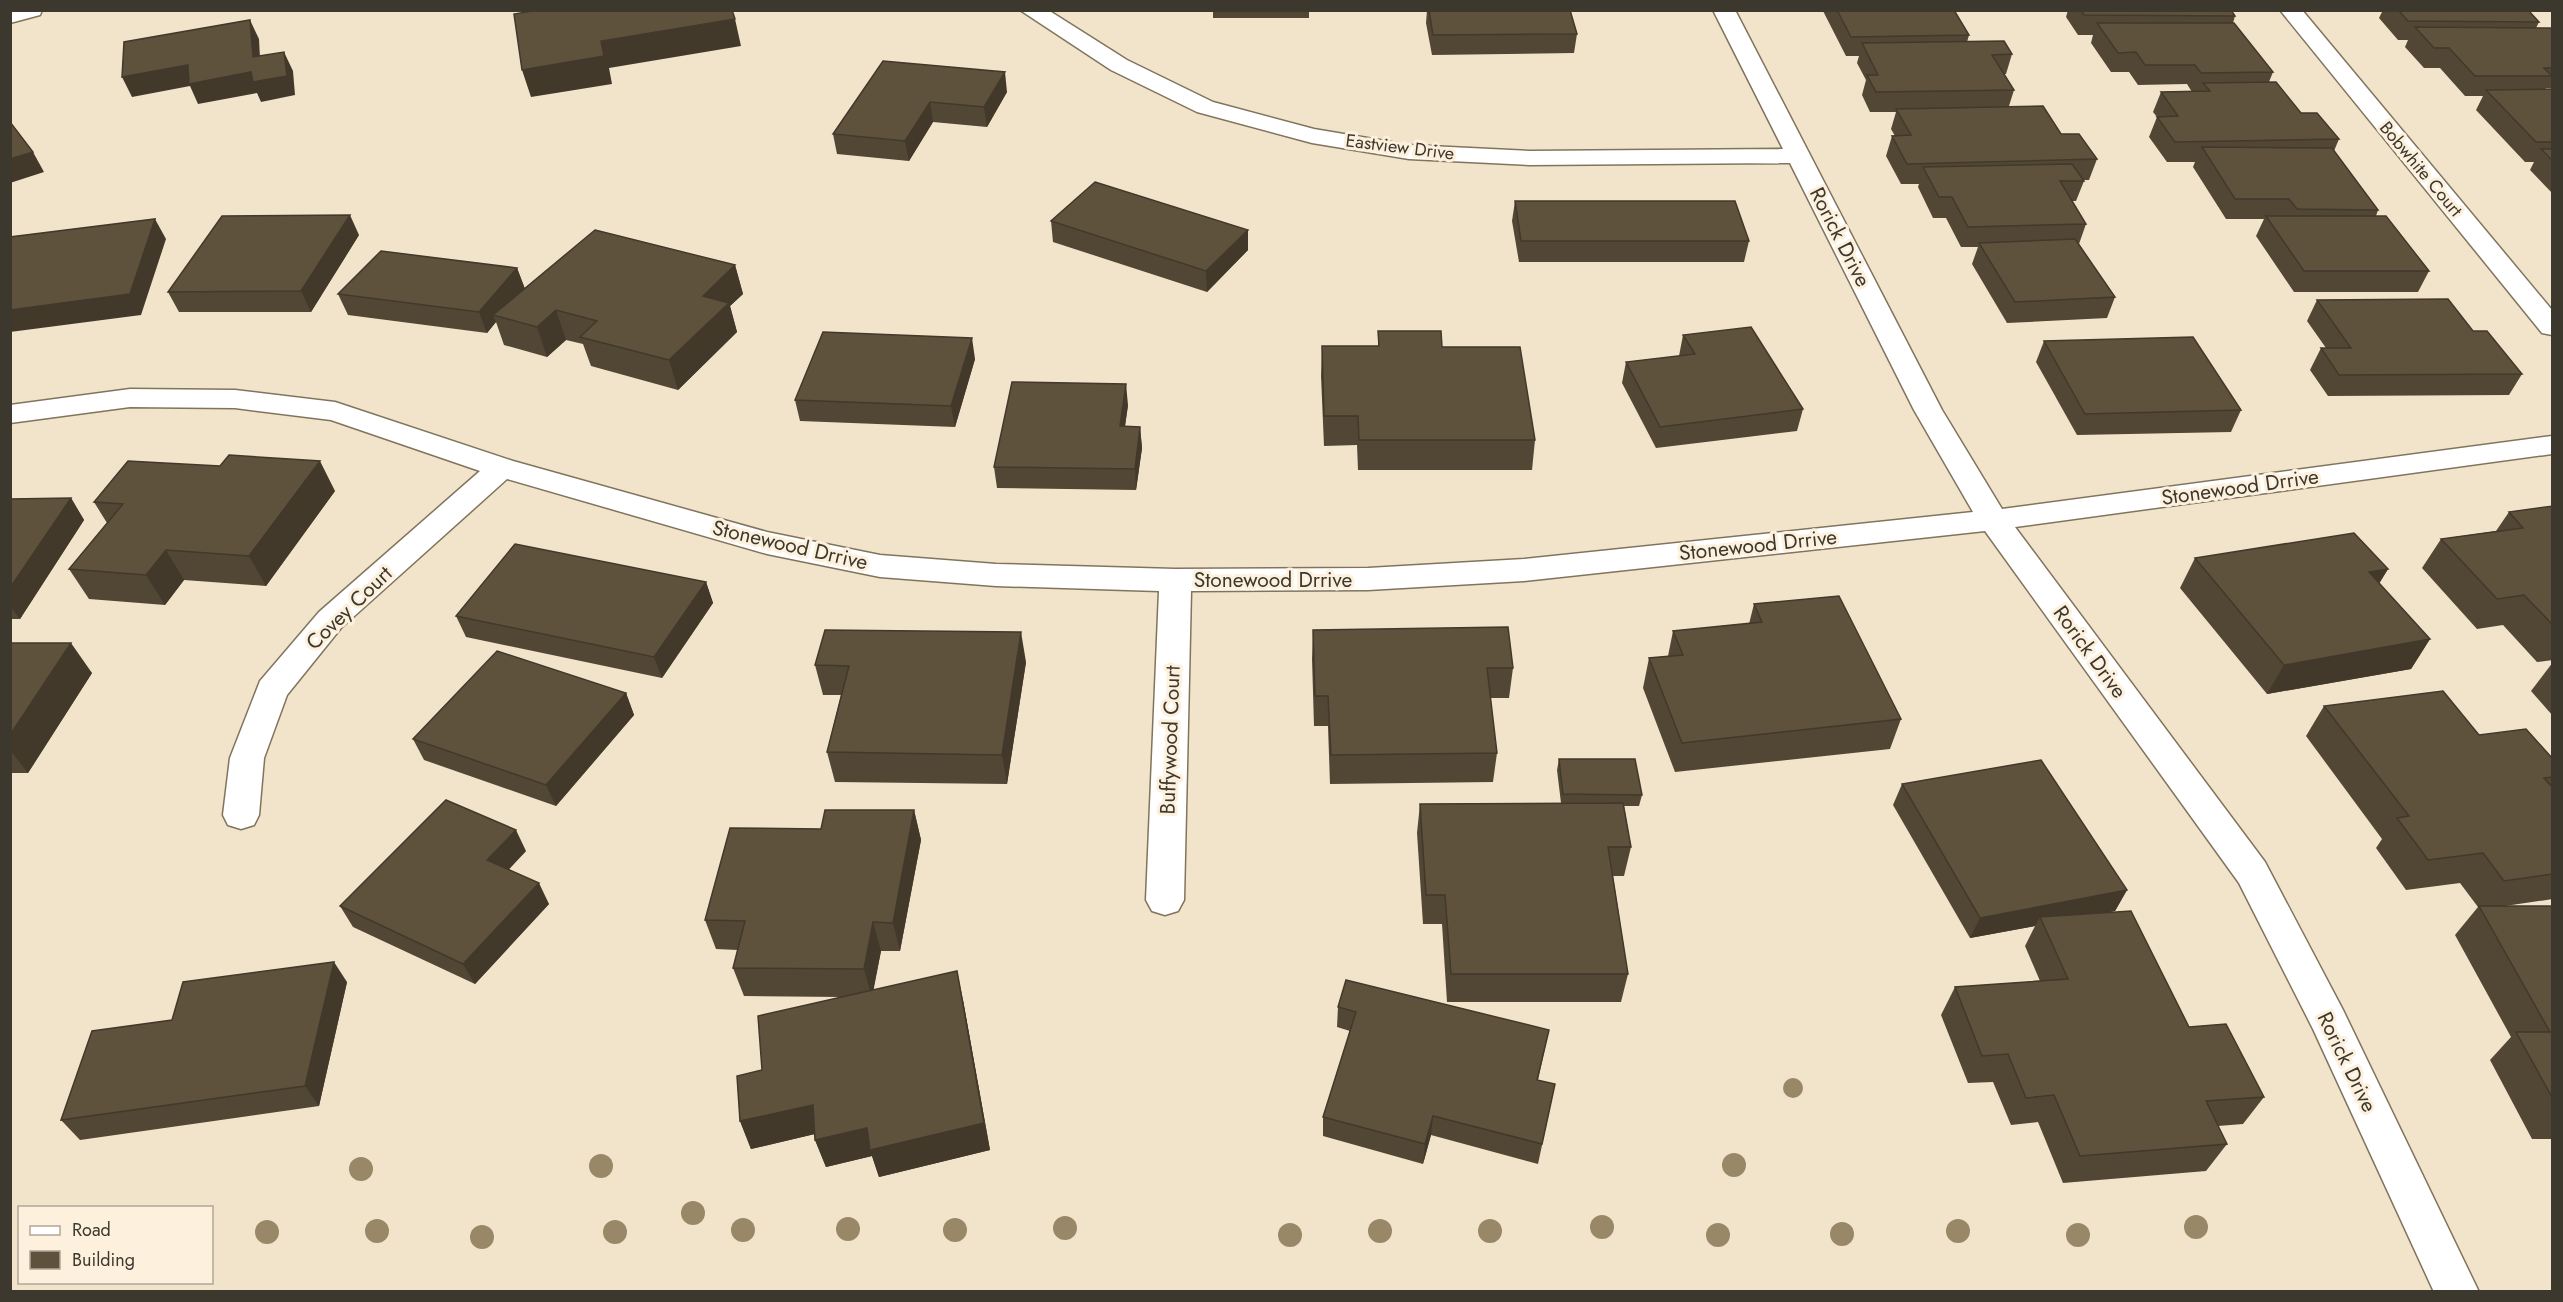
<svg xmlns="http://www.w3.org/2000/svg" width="2563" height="1302" font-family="Jost,sans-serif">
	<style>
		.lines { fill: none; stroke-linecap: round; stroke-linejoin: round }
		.minor-casing { stroke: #81745d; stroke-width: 3 }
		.minor { fill: #fff; fill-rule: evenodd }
		.tree { fill: #998868 }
		.wall { fill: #514734 }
		.shaded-wall { fill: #42392b }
		.building { fill: #5e523d; stroke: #42392b; stroke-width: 1.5 }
		.labels { text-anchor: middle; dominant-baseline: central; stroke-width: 6; stroke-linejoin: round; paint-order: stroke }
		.far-street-label { font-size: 18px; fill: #3d382e; stroke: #fdf1dd }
		.street-label { font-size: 21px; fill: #3d382e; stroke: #fdf1dd }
	</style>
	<rect width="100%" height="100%" fill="#f2e4cb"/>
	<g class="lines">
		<defs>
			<g id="minor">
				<polygon points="10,10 42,10 40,15 10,23"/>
				<polygon points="1020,10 1048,10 1127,60 1213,102 1314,129 1409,145 1529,151 1783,149 1713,10 1735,10 1942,410 2002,509 2552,436 2552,454 2015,527 2265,862 2343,1010 2479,1292 2434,1292 2313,1029 2239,883 1985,531 1524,581 1368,590 1191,591 1184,900 1178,911 1165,915 1152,911 1146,900 1159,591 996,586 880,577 767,554 507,479 341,628 287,695 264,758 259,815 254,825 241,829 228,825 223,815 230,758 260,681 319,612 480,471 331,420 235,408 130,407 10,423 10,405 130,389 235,390 335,402 513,461 767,532 880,555 996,564 1175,569 1368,568 1524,559 1973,512 1914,410 1790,163 1529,165 1409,159 1312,143 1197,112 1111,70"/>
				<polygon points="2280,10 2302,10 2552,310 2552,335 2542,333"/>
			</g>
		</defs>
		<use href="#minor" class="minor-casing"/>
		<use href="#minor" class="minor"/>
	</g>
	<g class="tree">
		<circle cx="1793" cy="1088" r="10"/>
		<circle cx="1734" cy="1165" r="12"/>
		<circle cx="601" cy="1166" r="12"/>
		<circle cx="361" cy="1169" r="12"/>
		<circle cx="693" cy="1213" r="12"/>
		<circle cx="1602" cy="1227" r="12"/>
		<circle cx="2196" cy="1227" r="12"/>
		<circle cx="1065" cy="1228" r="12"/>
		<circle cx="848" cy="1229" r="12"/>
		<circle cx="743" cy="1230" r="12"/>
		<circle cx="955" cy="1230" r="12"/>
		<circle cx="377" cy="1231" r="12"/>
		<circle cx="1380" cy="1231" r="12"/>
		<circle cx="1490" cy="1231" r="12"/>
		<circle cx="1958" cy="1231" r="12"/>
		<circle cx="267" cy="1232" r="12"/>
		<circle cx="615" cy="1232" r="12"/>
		<circle cx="1842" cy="1234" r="12"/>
		<circle cx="1290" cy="1235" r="12"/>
		<circle cx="1718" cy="1235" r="12"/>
		<circle cx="2078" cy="1235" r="12"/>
		<circle cx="482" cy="1237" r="12"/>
	</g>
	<g class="wall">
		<rect x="1213" y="10" width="96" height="8"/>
		<polygon points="1427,10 1570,10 1577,34 1574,53 1432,55 1426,23"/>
		<polygon points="1954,10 1969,35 1967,42 2012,54 2006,74 2004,74 2014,90 2009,106 2061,134 2097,159 2089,180 2083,180 2084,181 2076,201 2072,201 2086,224 2079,244 2115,297 2107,318 2007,323 1972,264 1978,247 1961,247 1946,218 1933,218 1918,187 1919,184 1901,184 1886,156 1892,136 1895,136 1891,129 1896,112 1870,112 1862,95 1866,80 1857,63 1859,56 1846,56 1823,11"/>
		<polygon points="2068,10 2231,10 2235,16 2233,23 2273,72 2269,82 2301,113 2339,139 2334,151 2378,210 2376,216 2429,271 2418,292 2294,292 2256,236 2264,219 2226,219 2193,167 2195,162 2167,162 2149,137 2157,117 2153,112 2161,92 2192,92 2187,84 2138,85 2129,72 2111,72 2091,43 2093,35 2078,35 2066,17"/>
		<polygon points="2383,10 2528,10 2539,22 2536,28 2553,28 2553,88 2546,88 2545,90 2553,89 2553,194 2530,170 2534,162 2525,162 2476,110 2483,96 2465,96 2440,68 2424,68 2405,47 2408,40 2398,40 2379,18"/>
		<polygon points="883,61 1007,92 987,127 933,122 909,161 837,154 833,134"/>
		<polygon points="1515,201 1749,241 1744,262 1519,262 1512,221"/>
		<polygon points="1051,221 1248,230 1248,250 1207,292 1053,242"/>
		<polygon points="359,235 311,312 179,312 168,292"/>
		<polygon points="735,265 743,294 730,306 737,332 678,390 591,366 583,344 566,340 547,357 504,345 496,322 487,333 348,315 338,294 517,268 525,289"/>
		<polygon points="2317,300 2473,331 2522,374 2509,395 2328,396 2310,370 2321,348 2326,348 2307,321"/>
		<polygon points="1378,331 1442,347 1535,440 1532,470 1358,470 1357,445 1324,446 1321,376 1322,346 1378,346"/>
		<polygon points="1683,335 1803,409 1797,431 1656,448 1622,383 1626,362 1679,356"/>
		<polygon points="2044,341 2241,410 2231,432 2077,435 2036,362"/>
		<polygon points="975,359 955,427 800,421 795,400"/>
		<polygon points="1128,405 1125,426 1140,427 1142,448 1136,490 997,488 994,467"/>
		<polygon points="335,491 266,586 184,580 165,605 89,599 69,569 107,523 94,502"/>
		<polygon points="71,498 84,520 20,619 10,619 10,499"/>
		<polygon points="2553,506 2553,660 2537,662 2503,625 2477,629 2422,568 2441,539 2496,531 2509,512"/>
		<polygon points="2195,558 2388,569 2379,583 2430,639 2411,669 2267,694 2180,588"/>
		<polygon points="706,582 713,603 662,678 466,637 456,616"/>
		<polygon points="1754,604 1901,719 1890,749 1675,772 1643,688 1649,658 1668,656 1673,631 1749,624"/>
		<polygon points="1313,630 1513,668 1509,698 1490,698 1497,753 1493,782 1330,784 1328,726 1314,726 1312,659"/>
		<polygon points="10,643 92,673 28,773 10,773"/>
		<polygon points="1026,662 1007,784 835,782 827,752 841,695 823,695 815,665"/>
		<polygon points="2553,662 2553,716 2531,691"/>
		<polygon points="626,693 634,715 556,806 424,760 413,739"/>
		<polygon points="2324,706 2479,735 2553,759 2553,899 2505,906 2553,906 2553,1139 2532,1139 2490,1060 2511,1037 2455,935 2478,907 2460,883 2406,890 2376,848 2382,839 2306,736"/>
		<polygon points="1559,759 1642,795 1639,806 1624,806 1631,847 1624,876 1613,876 1628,974 1621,1002 1447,1002 1442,924 1423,924 1417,833 1420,804 1561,803 1557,770"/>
		<polygon points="1902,784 2127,890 2115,911 2104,913 2189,1027 2264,1097 2243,1124 2218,1126 2227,1144 2206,1171 2063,1183 2038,1122 2011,1125 1993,1082 1968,1083 1941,1015 1955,987 2040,981 2025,946 2035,926 1970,938 1893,805"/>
		<polygon points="914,810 921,840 900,951 881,951 873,990 963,1000 990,1150 879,1177 872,1156 826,1167 815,1140 815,1134 751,1149 740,1121 762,1070 842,997 744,996 733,968 738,950 716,949 705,920 821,829"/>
		<polygon points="526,851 509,869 549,904 475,984 353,927 340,906"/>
		<polygon points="347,982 319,1106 80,1140 61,1120 172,1020"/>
		<polygon points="1338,1007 1549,1030 1538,1080 1555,1084 1538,1164 1431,1135 1423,1164 1323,1136 1323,1117 1350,1031 1337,1027"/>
	</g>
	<g class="shaded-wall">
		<polygon points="735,19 741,46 609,68 612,84 531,97 522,70 601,41"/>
		<polygon points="250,20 259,39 261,77 253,57"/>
		<polygon points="284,52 293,71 295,95 261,102 257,93 198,104 190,86 132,97 122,77 188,65 196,83"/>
		<polygon points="1005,72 1007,92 987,127 984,107"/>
		<polygon points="930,102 933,122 909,161 905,141"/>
		<polygon points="33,152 44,172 10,183 10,159"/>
		<polygon points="350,215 359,235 311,312 301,291"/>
		<polygon points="155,219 166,239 141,315 10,332 10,310"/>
		<polygon points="1248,230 1248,250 1207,292 1206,271"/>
		<polygon points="735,265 743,294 730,306 737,332 678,390 669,360 703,296"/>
		<polygon points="517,268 525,289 493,315 496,322 487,333 479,312"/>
		<polygon points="556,310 566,340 547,357 537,327"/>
		<polygon points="972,338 975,359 955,427 951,406"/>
		<polygon points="1126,384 1128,405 1122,447 1120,426"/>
		<polygon points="1140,427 1142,448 1136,490 1135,469"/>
		<polygon points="320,461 335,491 266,586 249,556"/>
		<polygon points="71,498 84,520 20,619 10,606 10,588"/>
		<polygon points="166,550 184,580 165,605 146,575"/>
		<polygon points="2388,569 2370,599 2369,572"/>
		<polygon points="706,582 713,603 662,678 654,657"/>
		<polygon points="1021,632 1026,662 1007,784 1002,755"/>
		<polygon points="2430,639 2411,669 2267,694 2284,665"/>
		<polygon points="71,643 92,673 28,773 10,750 10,735"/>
		<polygon points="626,693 634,715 556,806 546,785"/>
		<polygon points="914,810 921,840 900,951 893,923"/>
		<polygon points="516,830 526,851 498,881 487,860"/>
		<polygon points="539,883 549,904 475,984 463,964"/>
		<polygon points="2127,890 2115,911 2043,924 2040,917 2035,926 1970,938 1980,918"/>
		<polygon points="873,922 881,951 872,998 864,969"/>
		<polygon points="334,962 347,982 319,1106 305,1086"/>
		<polygon points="957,971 963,1000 990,1150 879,1177 872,1156 826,1167 815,1140 867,1128"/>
		<polygon points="813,1105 823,1132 751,1149 740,1121"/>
		<polygon points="1433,1116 1431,1135 1423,1164 1425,1144"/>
	</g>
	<g class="building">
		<polygon points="538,10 732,10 735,19 601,41 604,56 522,70 514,14"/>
		<polygon points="1429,10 1570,10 1577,34 1433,35"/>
		<polygon points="1837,10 1954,10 1969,35 1851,37"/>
		<polygon points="2081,10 2231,10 2235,16 2084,15"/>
		<polygon points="2398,10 2528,10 2539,22 2408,21"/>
		<polygon points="250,20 253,57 284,52 287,76 253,82 251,72 189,84 188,65 122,77 124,42"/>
		<polygon points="2097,23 2234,23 2273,72 2201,73 2195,65 2145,65 2136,52 2118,53"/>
		<polygon points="2415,27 2553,28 2553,68 2544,68 2552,76 2475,76 2449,48 2434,48"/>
		<polygon points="2004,41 2012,54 1992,55 2014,90 1876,92 1867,75 1878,75 1862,43"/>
		<polygon points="883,61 1005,72 984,107 930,102 905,141 833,134"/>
		<polygon points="2276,82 2301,113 2317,113 2339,139 2175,142 2157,117 2178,116 2161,92 2210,91 2203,83"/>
		<polygon points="2553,89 2553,142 2536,142 2486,90"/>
		<polygon points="2043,106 2061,134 2079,134 2097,159 1907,164 1892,136 1911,135 1896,109"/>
		<polygon points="10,122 33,152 10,159"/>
		<polygon points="2202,147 2332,148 2378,210 2297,209 2289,199 2235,199"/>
		<polygon points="2541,149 2553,149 2553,161"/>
		<polygon points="2072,164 2084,181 2060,181 2086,224 1968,227 1952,197 1939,197 1923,167"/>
		<polygon points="1095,182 1248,230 1206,271 1051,221"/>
		<polygon points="1515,201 1735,201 1749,241 1521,241"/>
		<polygon points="350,215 301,291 168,292 222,216"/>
		<polygon points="2266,216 2386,216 2429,271 2304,271"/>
		<polygon points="155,219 130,294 10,310 10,237"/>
		<polygon points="595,230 735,265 703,296 729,303 669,360 580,337 597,321 556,310 537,327 493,315"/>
		<polygon points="2075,239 2115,297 2015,302 1979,243"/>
		<polygon points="381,251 517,268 479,312 338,294"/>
		<polygon points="2448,299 2473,331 2487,331 2522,374 2339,375 2321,348 2351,348 2317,300"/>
		<polygon points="1751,327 1803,409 1660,427 1626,362 1695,354 1683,335"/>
		<polygon points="1378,331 1441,331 1442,347 1520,347 1535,440 1359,440 1358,416 1324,416 1322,346 1379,346"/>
		<polygon points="823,332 972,338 951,406 795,400"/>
		<polygon points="2193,337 2241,410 2085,414 2044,341"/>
		<polygon points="1012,382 1126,384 1120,426 1140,427 1135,469 994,467"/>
		<polygon points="229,455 320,461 249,556 166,550 146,575 69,569 123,504 94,502 128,461 220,466"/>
		<polygon points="71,498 10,588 10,499"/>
		<polygon points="2553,506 2553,625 2524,595 2497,599 2441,539 2523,528 2509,512"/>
		<polygon points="2354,533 2388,569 2369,572 2430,639 2284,665 2195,558"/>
		<polygon points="515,544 706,582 654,657 456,616"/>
		<polygon points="1839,596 1901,719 1682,743 1649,658 1683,655 1673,631 1762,622 1754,604"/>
		<polygon points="1508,627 1513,668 1487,668 1497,753 1331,755 1328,696 1315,696 1313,630"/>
		<polygon points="825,630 1021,632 1002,755 827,752 849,666 815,665"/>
		<polygon points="10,643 71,643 10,735"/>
		<polygon points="497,651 626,693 546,785 413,739"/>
		<polygon points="2443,691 2479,735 2526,729 2553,759 2553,777 2544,778 2553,788 2553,874 2504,881 2483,853 2428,860 2397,818 2409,816 2324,706"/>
		<polygon points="1559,759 1635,759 1642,795 1563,794"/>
		<polygon points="2041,760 2127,890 1980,918 1902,784"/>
		<polygon points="446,800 516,830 487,860 539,883 463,964 340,906"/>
		<polygon points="1623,803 1631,847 1608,847 1628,974 1451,974 1445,895 1426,895 1420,804"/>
		<polygon points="825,810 914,810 893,923 873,922 864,969 733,968 745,921 705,920 730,828 821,829"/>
		<polygon points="2479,906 2553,906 2553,1099 2516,1032 2550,1032"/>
		<polygon points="2131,911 2189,1027 2226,1024 2264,1097 2206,1101 2227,1144 2080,1156 2054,1095 2026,1098 2008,1054 1982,1056 1955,987 2068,979 2040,917"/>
		<polygon points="334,962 305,1086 61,1120 92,1031 172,1020 183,982"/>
		<polygon points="957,971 984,1123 870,1150 867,1128 815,1140 813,1105 740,1121 737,1076 762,1070 758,1016"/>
		<polygon points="1346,980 1549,1030 1537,1080 1555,1084 1542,1144 1433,1116 1425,1144 1323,1117 1356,1012 1338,1007"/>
	</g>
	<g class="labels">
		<g class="far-street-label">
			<text transform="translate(1400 147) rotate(7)">Eastview Drive</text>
			<text transform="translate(2421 169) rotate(50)">Bobwhite Court</text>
		</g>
		<g class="street-label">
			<text transform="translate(1840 237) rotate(63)">Rorick Drive</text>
			<text transform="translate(2240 487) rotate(-8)">Stonewood Drrive</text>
			<text transform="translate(790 545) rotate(13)">Stonewood Drrive</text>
			<text transform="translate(1758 545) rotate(-6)">Stonewood Drrive</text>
			<text x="1273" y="580">Stonewood Drrive</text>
			<text transform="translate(349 608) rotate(-44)">Covey Court</text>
			<text transform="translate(2090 652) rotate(54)">Rorick Drive</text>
			<text transform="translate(1170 740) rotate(-88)">Buffywood Court</text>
			<text transform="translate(2347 1062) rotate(64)">Rorick Drive</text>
		</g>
	</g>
	<rect width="2563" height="1302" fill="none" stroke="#3d382e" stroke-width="24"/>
	<rect x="18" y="1206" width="195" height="78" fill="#fdf1dd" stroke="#b0a797" stroke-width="1.5"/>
	<rect x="30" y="1226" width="30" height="9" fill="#ffffff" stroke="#b0a797" stroke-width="1.5"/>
	<text x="72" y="1236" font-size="18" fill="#3d382e">Road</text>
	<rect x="30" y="1251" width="30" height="18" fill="#5e523d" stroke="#b0a797" stroke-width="1.5"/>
	<text x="72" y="1266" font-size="18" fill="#3d382e">Building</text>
</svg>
